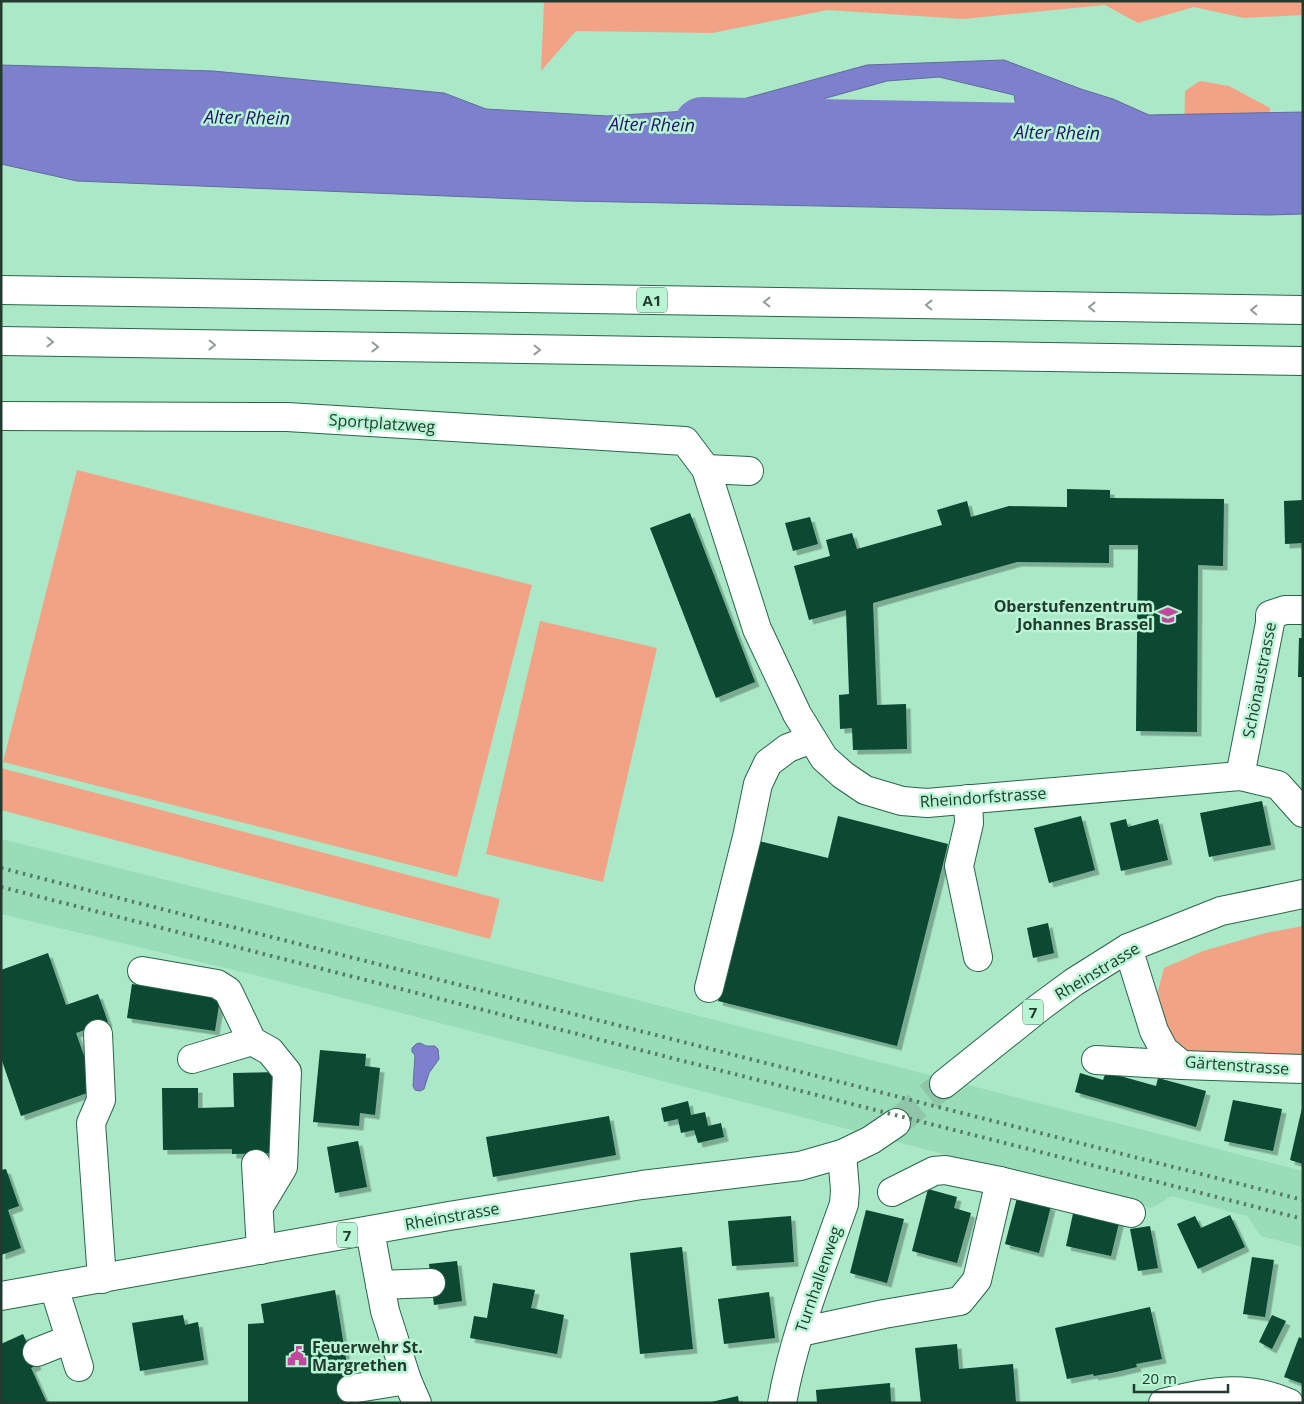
<svg xmlns="http://www.w3.org/2000/svg" width="1304" height="1404" font-family="'Open Sans',sans-serif">
	<style>
		.built { fill: #98ddb8 }
		.green { fill: #f2a386 }
		.water { fill: #7d80cd; stroke: #626b9d; fill-rule: evenodd }
		.lines { fill: none; stroke-linecap: round; stroke-linejoin: round }
		.river { stroke: #7d80cd; stroke-width: 56 }
		.building { fill: #074a30; filter: url(#shadow) }
		.major-tunnel { stroke: #8fc5a8; stroke-width: 28; stroke-dasharray: 28 14; stroke-linecap: butt }
		.minor-casing { stroke: #29654a; stroke-width: 30 }
		.major-casing { stroke: #29654a; stroke-width: 30 }
		.highway-casing { stroke: #29654a; stroke-width: 30 }
		.minor { stroke: #fff; stroke-width: 28 }
		.major { stroke: #fff; stroke-width: 28 }
		.highway { stroke: #fff; stroke-width: 28 }
		.rail { stroke: #557d68; stroke-width: 4; stroke-dasharray: 2.5 5; stroke-linecap: butt }
		.oneway { stroke: #909d96 }
		.labels { text-anchor: middle; dominant-baseline: central; stroke-width: 5; stroke-linejoin: round; paint-order: stroke }
		.shield { fill: #b7f5d4; stroke: #4f7360; stroke-width: 1 }
		.shield-label { font-size: 15px; font-weight: bold; fill: #223b2e }
		.street-label { font-size: 16px; fill: #223b2e; stroke: #b7f5d4 }
		.poi-label { font-size: 16px; font-weight: bold; fill: #223b2e; stroke: #b7f5d4; text-anchor: end }
		.water-label { font-size: 18px; font-style: italic; fill: #24116e; stroke: #b7f5d4 }
	</style>
	<defs>
		<filter id="shadow"><feDropShadow dx="4.5" dy="4.5" stdDeviation="0" flood-color="#0004"/></filter>
	</defs>
	<rect width="100%" height="100%" fill="#aae8c7"/>
	<polygon class="built" points="1,839 271,906 1303,1171 1303,1247 1261,1236 1247,1216 1172,1196 1151,1208 259,976 1,914"/>
	<g class="green">
		<polygon points="544,1 1303,1 1303,15 1244,18 1194,7 1138,23 1105,5 963,19 828,10 712,33 576,31 541,71"/>
		<polygon points="1200,81 1229,86 1270,108 1269,141 1184,145 1185,91"/>
		<polygon points="77,470 532,585 457,877 3,762"/>
		<polygon points="540,621 657,648 603,882 486,854"/>
		<polygon points="1,768 500,899 490,939 1,810"/>
		<polygon points="1303,926 1303,1060 1210,1056 1183,1050 1166,1029 1158,991 1164,968 1203,951 1266,933"/>
	</g>
	<g class="water">
		<path d="M1004,60L1081,89L1113,99L1149,115L1303,112V214L1268,215L570,201L77,181L1,164V65L213,71L444,93L486,109L607,116L703,110L867,65ZM939,77L1014,95L1017,112C997,119 917,143 899,137C893,134 886,127 881,122L780,128L779,116L823,99L887,81Z"/>
		<polygon points="420,1043 426,1046 435,1046 438,1049 439,1059 429,1073 424,1089 420,1091 415,1090 413,1086 415,1055 412,1052 412,1048 416,1044"/>
	</g>
	<g class="lines">
		<polyline class="river" points="702,125 1029,131"/>
	</g>
	<g class="building">
		<polygon points="1067,489 1110,490 1110,498 1224,499 1223,566 1198,565 1197,732 1136,731 1138,545 1109,545 1109,563 1017,562 873,603 877,705 906,704 907,749 853,750 852,728 840,729 839,695 849,694 846,610 809,620 794,566 830,556 826,540 852,533 857,549 942,525 937,510 967,501 971,517 1009,506 1067,507"/>
		<polygon points="1303,500 1303,543 1285,544 1284,501"/>
		<polygon points="690,513 755,682 716,698 650,528"/>
		<polygon points="810,517 818,544 793,551 785,523"/>
		<polygon points="1299,638 1303,638 1303,677 1298,677"/>
		<polygon points="1262,801 1271,845 1209,857 1200,813"/>
		<polygon points="838,816 948,844 897,1046 718,1001 759,841 828,858"/>
		<polygon points="1081,816 1095,870 1049,883 1034,828"/>
		<polygon points="1126,819 1128,827 1158,819 1168,860 1121,871 1110,823"/>
		<polygon points="1048,923 1054,953 1033,958 1027,928"/>
		<polygon points="48,953 66,1005 98,994 108,1022 76,1033 96,1090 21,1116 1,1058 1,970"/>
		<polygon points="132,984 220,998 215,1031 127,1018"/>
		<polygon points="320,1050 366,1054 365,1066 380,1068 375,1115 360,1113 359,1126 313,1122"/>
		<polygon points="278,1072 279,1153 232,1154 232,1149 163,1150 162,1088 198,1088 198,1108 234,1107 233,1073"/>
		<polygon points="1106,1072 1156,1086 1158,1078 1206,1091 1196,1127 1075,1092 1080,1073 1103,1080"/>
		<polygon points="1233,1100 1282,1109 1273,1151 1224,1141"/>
		<polygon points="688,1101 691,1115 705,1112 708,1126 721,1123 724,1137 698,1143 694,1130 681,1133 678,1119 664,1122 661,1108"/>
		<polygon points="1302,1108 1303,1108 1303,1164 1290,1160"/>
		<polygon points="609,1116 616,1155 493,1177 486,1137"/>
		<polygon points="358,1141 367,1187 335,1193 327,1147"/>
		<polygon points="6,1169 19,1206 8,1210 21,1248 1,1255 1,1170"/>
		<polygon points="928,1189 957,1197 954,1208 971,1213 957,1263 912,1251"/>
		<polygon points="1017,1198 1051,1206 1039,1253 1005,1244"/>
		<polygon points="1074,1209 1120,1219 1111,1256 1066,1246"/>
		<polygon points="866,1210 904,1219 887,1283 850,1273"/>
		<polygon points="1230,1215 1245,1247 1198,1269 1177,1224 1195,1216 1201,1228"/>
		<polygon points="791,1216 794,1262 732,1266 728,1221"/>
		<polygon points="1150,1226 1158,1268 1138,1271 1130,1229"/>
		<polygon points="682,1247 693,1349 640,1354 630,1253"/>
		<polygon points="1252,1257 1274,1260 1265,1317 1243,1314"/>
		<polygon points="457,1261 462,1301 434,1305 429,1264"/>
		<polygon points="493,1283 535,1290 531,1308 564,1315 557,1354 470,1338 474,1316 487,1318"/>
		<polygon points="335,1290 353,1403 248,1403 248,1324 264,1323 261,1304"/>
		<polygon points="769,1292 775,1338 724,1344 718,1299"/>
		<polygon points="1150,1307 1162,1359 1136,1364 1137,1367 1116,1372 1094,1376 1093,1374 1067,1379 1055,1328"/>
		<polygon points="183,1315 185,1325 198,1322 204,1360 140,1371 132,1323"/>
		<polygon points="1272,1315 1286,1321 1272,1349 1259,1342"/>
		<polygon points="23,1334 37,1365 31,1368 47,1403 1,1403 1,1344"/>
		<polygon points="1299,1337 1303,1339 1303,1384 1284,1377"/>
		<polygon points="957,1344 959,1369 1013,1364 1016,1403 921,1403 915,1348"/>
		<polygon points="890,1383 891,1403 817,1403 816,1390"/>
		<polygon points="738,1396 739,1403 711,1403 711,1402"/>
	</g>
	<g class="lines">
		<polyline class="major-tunnel" points="896,1123 944,1084"/>
		<defs>
			<g id="minor">
				<polyline points="1,416 287,417 685,441 706,469 757,629 797,714 824,758 843,775 865,790 902,801 927,803 1240,776 1278,785 1303,813"/>
				<polyline points="706,469 749,471"/>
				<polyline points="1240,776 1270,623 1270,615 1285,610 1303,610"/>
				<polyline points="968,799 969,823 959,866 978,957"/>
				<polyline points="1128,948 1154,1031 1164,1050 1182,1065 1303,1069"/>
				<polyline points="142,971 217,984 228,991 252,1041 270,1051 287,1072 283,1167 259,1207"/>
				<polyline points="709,988 747,837 758,784 768,763 788,748 812,739"/>
				<polyline points="98,1034 101,1100 91,1123 102,1279"/>
				<polyline points="192,1059 252,1041"/>
				<polyline points="1096,1060 1182,1065"/>
				<polyline points="256,1164 261,1250"/>
				<polyline points="892,1192 934,1171 945,1170 1000,1181"/>
				<polyline points="370,1231 385,1311 407,1380 417,1403"/>
				<polyline points="380,1285 431,1283"/>
				<polyline points="54,1287 79,1367"/>
				<polyline points="800,1332 884,1314 960,1301 977,1280 1000,1181 1131,1213"/>
				<polyline points="37,1352 70,1339"/>
				<polyline points="351,1389 407,1380"/>
				<path d="M782,1403C794,1335 821,1269 844,1204L845,1190L842,1154"/>
				<path d="M1163,1403C1208,1391 1245,1384 1289,1403"/>
			</g>
			<g id="major">
				<polyline points="944,1084 1040,1007 1074,982 1128,948 1221,911 1303,894"/>
				<polyline points="1,1296 449,1216 642,1185 800,1166 842,1154 871,1140 896,1123"/>
			</g>
			<g id="highway">
				<polyline points="1,290 1303,310"/>
				<polyline points="1,341 1303,361"/>
			</g>
		</defs>
		<use href="#minor" class="minor-casing"/>
		<use href="#major" class="major-casing"/>
		<use href="#highway" class="highway-casing"/>
		<use href="#minor" class="minor"/>
		<use href="#major" class="major"/>
		<use href="#highway" class="highway"/>
		<g class="rail">
			<polyline points="1,868 1303,1200"/>
			<polyline points="1,887 1303,1219"/>
		</g>
	</g>
	<defs><path id="oneway-chevron" d="M-2-3.5L2.5 0L-2 3.5" fill="none" stroke-width="1.6" stroke-linecap="round" stroke-linejoin="round" transform="scale(1.25)"/></defs>
	<g class="oneway">
		<use href="#oneway-chevron" transform="translate(767 302) rotate(-179)"/>
		<use href="#oneway-chevron" transform="translate(929 305) rotate(-179)"/>
		<use href="#oneway-chevron" transform="translate(1092 307) rotate(-179)"/>
		<use href="#oneway-chevron" transform="translate(1254 310) rotate(-179)"/>
		<use href="#oneway-chevron" transform="translate(50 342) rotate(1)"/>
		<use href="#oneway-chevron" transform="translate(212 345) rotate(1)"/>
		<use href="#oneway-chevron" transform="translate(375 347) rotate(1)"/>
		<use href="#oneway-chevron" transform="translate(537 350) rotate(1)"/>
	</g>
	<defs>
		<symbol id="school-bare" viewBox="-9 -9 18 18"><path d="M0-5L7-2L0 1L-7-2ZM-4 1L0 2.5L4 1V4Q0 6-4 4Z" fill="#c1489d" stroke="#b7f5d4" stroke-width="2.5" paint-order="stroke"/></symbol>
		<symbol id="civic-bare" viewBox="-9 -9 18 18"><path d="M-.6-6.5H3V-4.5H.6V-3L4-1V1h2V6H-6V1h2V-1L-.6-3ZM-1.2 2.5V6h2.4V2.5Z" fill="#c1489d" stroke="#b7f5d4" stroke-width="2.5" paint-order="stroke"/></symbol>
	</defs>
	<g fill-rule="evenodd">
		<use href="#school-bare" x="1154" y="601" width="28" height="28"/>
		<use href="#civic-bare" x="283" y="1342" width="28" height="28"/>
	</g>
	<g class="labels">
		<g class="shield">
			<rect x="637" y="287.5" width="30" height="25" rx="4"/>
			<rect x="1023" y="999.5" width="20" height="25" rx="4"/>
			<rect x="337" y="1222.5" width="20" height="25" rx="4"/>
		</g>
		<g class="shield-label">
			<text x="652" y="300">A1</text>
			<text x="1033" y="1012">7</text>
			<text x="347" y="1235">7</text>
		</g>
		<g class="street-label">
			<text transform="translate(382 423) rotate(4)">Sportplatzweg</text>
			<text transform="translate(1259 680) rotate(-79)">Schönaustrasse</text>
			<text transform="translate(983 797) rotate(-4)">Rheindorfstrasse</text>
			<text transform="translate(1097 971) rotate(-31)">Rheinstrasse</text>
			<text transform="translate(1237 1065) rotate(4)">Gärtenstrasse</text>
			<text transform="translate(452 1216) rotate(-10)">Rheinstrasse</text>
			<text transform="translate(818 1279) rotate(-71)">Turnhallenweg</text>
		</g>
		<g class="poi-label">
			<text x="1153" y="606">Oberstufenzentrum<tspan x="1153" dy="18">Johannes Brassel</tspan></text>
			<text x="312" y="1347" text-anchor="start">Feuerwehr St.<tspan x="312" dy="18">Margrethen</tspan></text>
		</g>
		<g class="water-label">
			<text transform="translate(247 117) rotate(1)">Alter Rhein</text>
			<text transform="translate(652 124) rotate(1)">Alter Rhein</text>
			<text transform="translate(1057 132) rotate(1)">Alter Rhein</text>
		</g>
	</g>
	<rect width="1304" height="1404" fill="none" stroke="#223b2e" stroke-width="5"/>
	<path d="M1134 1384v8h94v-8" fill="none" stroke="#223b2e" stroke-width="2.5"/>
	<text x="1142" y="1384" font-size="15" fill="#223b2e" stroke="#b7f5d4" stroke-width="4" paint-order="stroke">20 m</text>
</svg>
